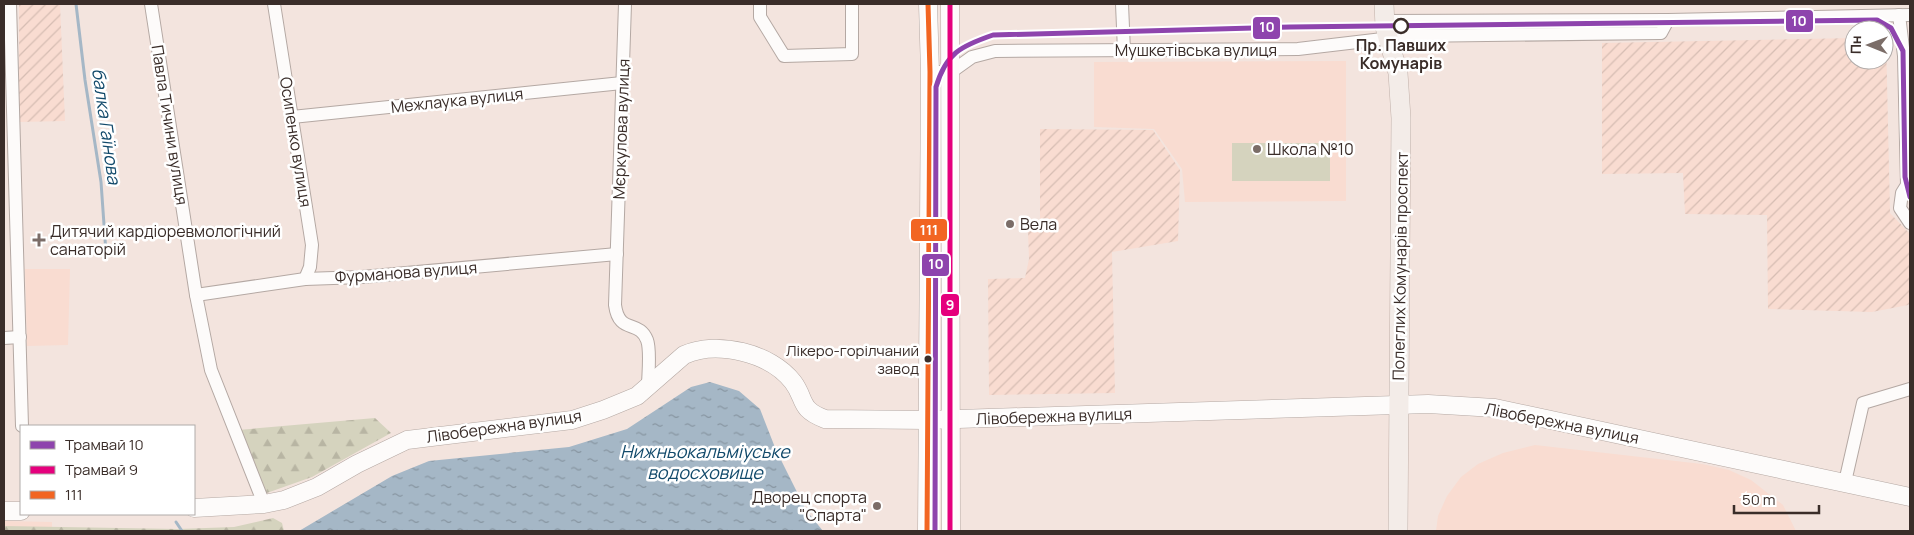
<svg xmlns="http://www.w3.org/2000/svg" width="1914" height="535" font-family="Manrope,sans-serif">
	<style>
		.built { fill: #f9dcd1 }
		.industrial { fill: url(#industrial-furrows) }
		.forest { fill: url(#forest-firs) }
		.garden { fill: #d5d3be }
		.water { fill: url(#water-ripples) }
		.lines { fill: none; stroke-linecap: round; stroke-linejoin: round }
		.stream { stroke: #a5b7c6; stroke-width: 3 }
		.street-casing { stroke: #b4a8a3; stroke-width: 14 }
		.secondary-casing { stroke: #b4a8a3; stroke-width: 19 }
		.primary-casing { stroke: #c0b0a9; stroke-width: 20 }
		.street { stroke: #fdfbfa; stroke-width: 12 }
		.secondary { stroke: #fdfbfa; stroke-width: 18 }
		.primary { stroke: #f3ece8; stroke-width: 19 }
		.bus-1-casing { stroke: #fff; stroke-width: 9 }
		.bus-1 { stroke: #f26522; stroke-width: 5 }
		.tram-1-casing { stroke: #fff; stroke-width: 9 }
		.tram-2-casing { stroke: #fff; stroke-width: 9 }
		.tram-1 { stroke: #8e44ad; stroke-width: 5 }
		.tram-2 { stroke: #e5007d; stroke-width: 5 }
		.stop-dot { fill: #fff; stroke: #3a2d29; stroke-width: 2.5 }
		.poi-dot { fill: #7b6d68; stroke: #fff; stroke-width: 2 }
		.bus-dot { fill: #3a2d29; stroke: #fff; stroke-width: 2 }
		.labels { text-anchor: middle; dominant-baseline: central; stroke-width: 5; stroke-linejoin: round; paint-order: stroke }
		.bus-label { font-size: 15px; fill: #3a2d29; stroke: #fff; text-anchor: end }
		.stop-label { font-size: 16px; font-weight: bold; fill: #3a2d29; stroke: #fff }
		.street-label { font-size: 16px; fill: #3a2d29; stroke: #fff }
		.poi-label { font-size: 16px; fill: #3a2d29; stroke: #fff; text-anchor: start }
		.water-label { font-size: 18px; font-style: italic; fill: #124a6b; stroke: #fff }
		.line-badge { stroke: #fff; stroke-width: 2 }
		.badge-label { font-size: 14px; text-anchor: middle; font-weight: bold; fill: #fff }
	</style>
	<defs>
		<pattern id="industrial-furrows" width="10" height="10" patternUnits="userSpaceOnUse" patternTransform="scale(1.25)"><rect width="10" height="10" fill="#f9dcd1"/><path d="M-1 1l2-2M0 10L10 0M9 11l2-2" fill="none" stroke="#d6bdb3"/></pattern>
		<pattern id="forest-firs" width="22" height="20" patternUnits="userSpaceOnUse" patternTransform="scale(1.25)"><rect width="22" height="20" fill="#d5d3be"/><path d="M5 1l3.5 6h-7zM16 11l3.5 6h-7z" fill="#b8b5a3"/></pattern>
		<pattern id="water-ripples" width="26" height="14" patternUnits="userSpaceOnUse" patternTransform="scale(1.25)"><rect width="26" height="14" fill="#a5b7c6"/><path d="M2 4q2-2 4 0t4 0M15 11q2-2 4 0t4 0" fill="none" stroke="#8795a1"/></pattern>
	</defs>
	<rect width="100%" height="100%" fill="#f3e4de"/>
	<g class="built">
		<polygon points="1346,61 1346,201 1185,202 1182,169 1154,129 1094,127 1094,62"/>
		<polygon points="25,269 70,269 68,345 27,346"/>
		<polygon points="1535,445 1702,464 1729,470 1751,480 1783,505 1796,531 1436,531 1438,516 1447,496 1461,477 1478,464 1503,453"/>
		<polygon points="4,521 52,522 52,531 4,531"/>
	</g>
	<g class="industrial">
		<polygon points="19,4 60,4 65,121 19,122"/>
		<polygon points="1884,37 1886,37 1890,213 1910,234 1910,303 1908,305 1872,312 1768,309 1767,215 1685,214 1683,173 1602,174 1602,43 1854,38 1854,60 1884,60"/>
		<polygon points="1040,129 1153,130 1180,170 1178,241 1112,252 1115,393 989,395 988,279 1025,278 1029,259 1028,231 1040,230"/>
	</g>
	<g class="forest">
		<polygon points="375,418 391,433 312,477 264,494 238,430"/>
		<polygon points="273,518 282,523 284,531 4,531 4,526 178,529 234,527"/>
	</g>
	<rect class="garden" x="1232" y="143" width="98" height="38"/>
	<polygon class="water" points="710,382 739,391 760,409 776,450 806,510 823,531 299,531 392,476 429,461 569,447 627,429 691,387"/>
	<g class="lines">
		<g class="stream">
			<polyline points="76,4 85,80 101,182 106,253"/>
			<polyline points="176,522 182,531"/>
		</g>
		<defs>
			<g id="street">
				<polyline points="10,4 22,426"/>
				<polyline points="151,4 196,295 211,370 264,504"/>
				<polyline points="274,4 312,245 310,267 305,279"/>
				<path d="M625,4L615,305C619,335 639,319 647,340C651,350 648,375 648,387"/>
				<polyline points="760,4 760,17 784,56 852,54 852,4"/>
				<polyline points="1122,4 1124,51"/>
				<polyline points="1899,15 1904,56 1907,185 1902,193 1900,208 1910,223"/>
				<polyline points="1384,21 1668,20 1910,15"/>
				<polyline points="930,72 951,72 972,57 995,51 1298,49 1408,36 1661,33 1668,20"/>
				<polyline points="292,117 622,83"/>
				<polyline points="196,295 305,279 362,277 617,254"/>
				<polyline points="4,338 20,337"/>
				<polyline points="1845,482 1863,403 1910,389"/>
			</g>
			<g id="secondary">
				<polyline points="950,4 951,531"/>
				<path d="M194,508L264,504L284,500L317,487L357,464L407,440L572,420L603,410L637,396L684,355C717,340 771,353 793,382C806,399 798,409 825,419L928,420L1428,404L1495,408L1910,497"/>
				<polyline points="4,511 21,511"/>
				<polyline points="927,531 930,72 928,4"/>
			</g>
			<polyline id="primary" points="1384,4 1385,27 1398,73 1401,118 1398,531"/>
		</defs>
		<use href="#street" class="street-casing"/>
		<use href="#secondary" class="secondary-casing"/>
		<use href="#primary" class="primary-casing"/>
		<use href="#street" class="street"/>
		<use href="#secondary" class="secondary"/>
		<use href="#primary" class="primary"/>
		<defs>
			<polyline id="bus-1" points="927,531 930,72 928,4"/>
		</defs>
		<use href="#bus-1" class="bus-1-casing"/>
		<use href="#bus-1" class="bus-1"/>
		<defs>
			<path id="tram-1" d="M935,531L936,87C946,53 961,46 993,35L1290,27L1877,20L1891,28L1903,51L1905,177L1910,197"/>
			<polyline id="tram-2" points="950,4 950,531"/>
		</defs>
		<use href="#tram-1" class="tram-1-casing"/>
		<use href="#tram-2" class="tram-2-casing"/>
		<use href="#tram-1" class="tram-1"/>
		<use href="#tram-2" class="tram-2"/>
	</g>
	<circle class="stop-dot" cx="1401" cy="26" r="7"/>
	<g class="poi-dot">
		<circle cx="1257" cy="149" r="5"/>
		<circle cx="1010" cy="224" r="5"/>
		<path d="M36.5 232.5h5v5h5v5h-5v5h-5v-5h-5v-5h5z"/>
		<circle cx="877" cy="506" r="5"/>
	</g>
	<circle class="bus-dot" cx="928" cy="359" r="4.5"/>
	<g class="labels">
		<g class="bus-label">
			<text x="919" y="350">Лікеро-горілчаний<tspan x="919" dy="18">завод</tspan></text>
		</g>
		<g class="stop-label">
			<text x="1401" y="45">Пр. Павших<tspan x="1401" dy="18">Комунарiв</tspan></text>
		</g>
		<g class="street-label">
			<text x="1196" y="50">Мушкетівська вулиця</text>
			<text transform="translate(457 100) rotate(-6)">Межлаука вулиця</text>
			<text transform="translate(170 125) rotate(81)">Павла Тичини вулиця</text>
			<text transform="translate(621 129) rotate(-88)">Мєркулова вулиця</text>
			<text transform="translate(296 142) rotate(81)">Осипенко вулиця</text>
			<text transform="translate(1400 266) rotate(-89)">Полеглих Комунарів проспект</text>
			<text transform="translate(406 272) rotate(-4)">Фурманова вулиця</text>
			<text transform="translate(1054 416) rotate(-2)">Лівобережна вулиця</text>
			<text transform="translate(1562 423) rotate(11)">Лівобережна вулиця</text>
			<text transform="translate(504 426) rotate(-8)">Лівобережна вулиця</text>
		</g>
		<g class="poi-label">
			<text x="1267" y="149">Школа №10</text>
			<text x="1020" y="224">Вела</text>
			<text x="50" y="231">Дитячий кардіоревмологічний<tspan x="50" dy="18">санаторій</tspan></text>
			<text x="867" y="497" text-anchor="end">Дворец спорта<tspan x="867" dy="18">"Спарта"</tspan></text>
		</g>
		<g class="water-label">
			<text transform="translate(107 126) rotate(82)">балка Гаїнова</text>
			<text x="705" y="451">Нижньокальміуське<tspan x="705" dy="21">водосховище</tspan></text>
		</g>
	</g>
	<g class="line-badge">
		<rect x="1785" y="9" width="29" height="24" rx="5" fill="#8e44ad"/>
		<rect x="1252" y="16" width="29" height="24" rx="5" fill="#8e44ad"/>
		<rect x="910" y="218" width="38" height="24" rx="5" fill="#f26522"/>
		<rect x="921" y="253" width="29" height="24" rx="5" fill="#8e44ad"/>
		<rect x="940" y="293" width="20" height="24" rx="5" fill="#e5007d"/>
	</g>
	<g class="badge-label">
		<text x="1799" y="26">10</text>
		<text x="1267" y="32">10</text>
		<text x="929" y="235">111</text>
		<text x="936" y="269">10</text>
		<text x="950" y="310">9</text>
	</g>
	<rect width="1914" height="535" fill="none" stroke="#3a2d29" stroke-width="10"/>
	<rect x="20" y="425" width="175" height="90" fill="#ffffff" stroke="#b0aba9"/>
	<rect x="30" y="441" width="25" height="8" fill="#8e44ad" stroke="#b0aba9"/>
	<text x="65" y="450" font-size="15" fill="#3a2d29">Трамвай 10</text>
	<rect x="30" y="466" width="25" height="8" fill="#e5007d" stroke="#b0aba9"/>
	<text x="65" y="475" font-size="15" fill="#3a2d29">Трамвай 9</text>
	<rect x="30" y="491" width="25" height="8" fill="#f26522" stroke="#b0aba9"/>
	<text x="65" y="500" font-size="15" fill="#3a2d29">111</text>
	<g transform="translate(1869 45) rotate(271)"><circle r="24" fill="#ffffff" stroke="#b0aba9"/>
	<path d="M0-4L9 19L0 12L-9 19Z" fill="#7b6d68"/>
	<text y="-8" font-size="14" font-weight="bold" text-anchor="middle" fill="#3a2d29">Пн</text>
	</g>
	<path d="M1734 505v8h85v-8" fill="none" stroke="#3a2d29" stroke-width="2.5"/>
	<text x="1742" y="505" font-size="15" fill="#3a2d29" stroke="#ffffff" stroke-width="4" paint-order="stroke">50 m</text>
</svg>
